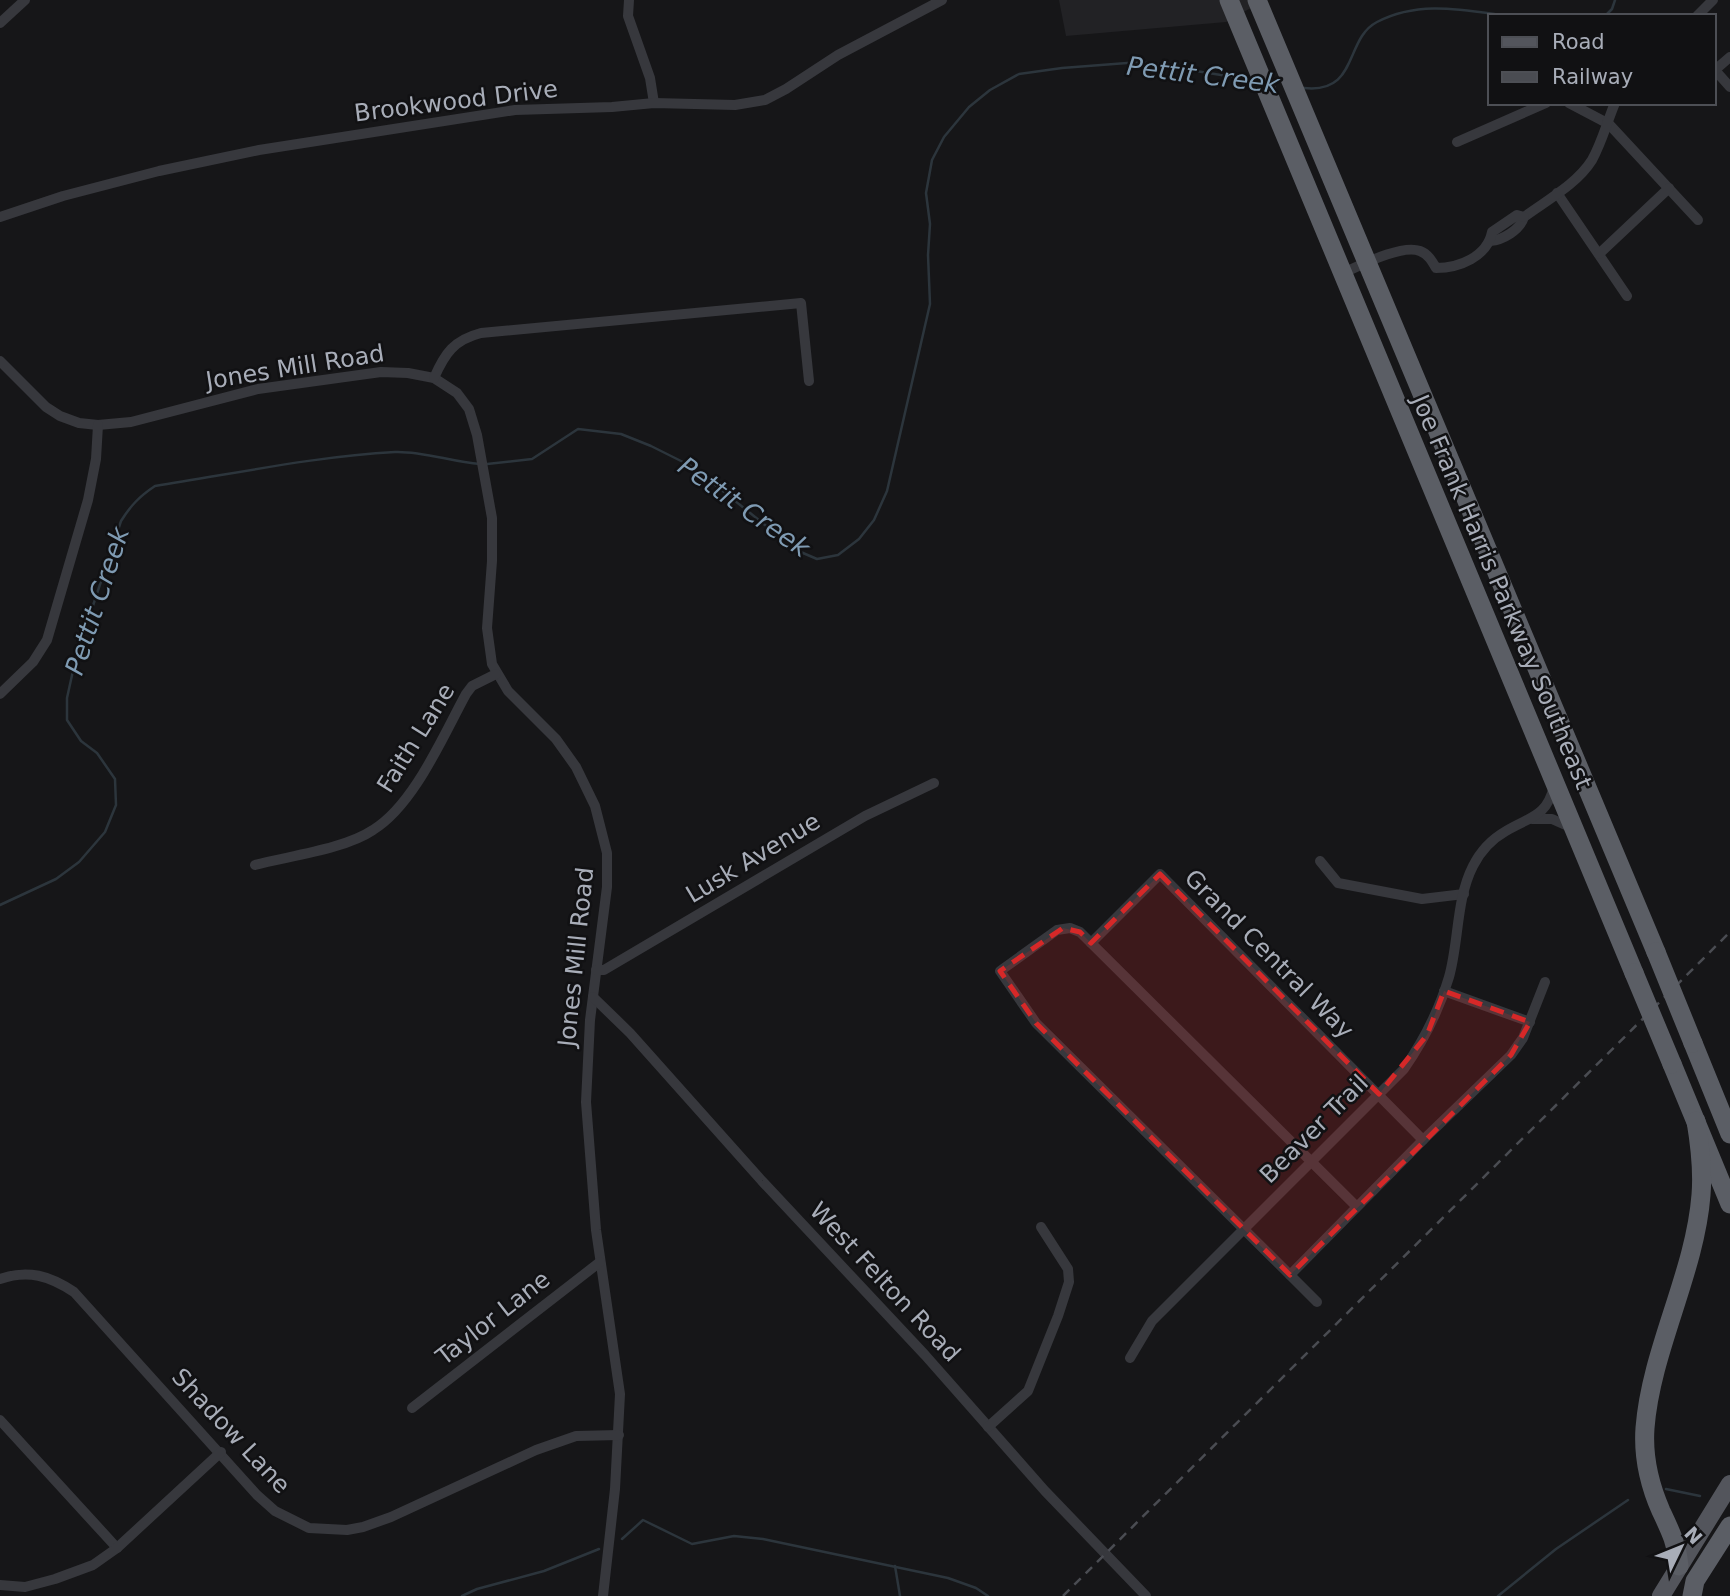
<svg xmlns="http://www.w3.org/2000/svg" width="1730" height="1596" font-family="'DejaVu Sans',sans-serif">
	<style>
		.built { fill: #222225 }
		.lines { fill: none; stroke-linecap: round; stroke-linejoin: round }
		.stream { stroke: #2c353c; stroke-width: 2.5 }
		.minor { stroke: #37383d; stroke-width: 10 }
		.primary { stroke: #53555c; stroke-width: 18 }
		.trunk { stroke: #5b5e65; stroke-width: 19 }
		.rail { stroke: #4a4c52; stroke-width: 2.5; stroke-dasharray: 9 7; stroke-linecap: butt }
		.trunk-bridge { stroke: #5b5e65; stroke-width: 19 }
		.marked { fill: #d62828; fill-opacity: 0.2; stroke: #d62828; stroke-width: 5; stroke-dasharray: 14 9; stroke-linejoin: round }
		.labels { text-anchor: middle; dominant-baseline: central; stroke-width: 5; stroke-linejoin: round; paint-order: stroke }
		.street-label { font-size: 24px; fill: #a8adb8; stroke: #111113 }
		.water-label { font-size: 26px; font-style: italic; fill: #7f9bb3; stroke: #111113 }
	</style>
	<rect width="100%" height="100%" fill="#161618"/>
	<polygon class="built" points="1059,0 1265,0 1226,22 1066,36"/>
	<g class="lines">
		<g class="stream">
			<polyline points="1605,16 1612,9 1615,0"/>
			<path d="M1304,88C1359,94 1344,39 1377,22C1419,0 1463,10 1508,16"/>
			<polyline points="487,464 532,459 578,429 621,434 651,446 693,467 796,550 817,559 838,555 859,539 874,520 887,491 930,304 928,255 930,224 926,193 932,160 944,137 969,107 990,90 1019,74 1062,68 1140,62 1252,80"/>
			<path d="M0,905L56,879L79,862L105,832L116,805L115,779L97,753L81,741L67,720V698L76,657L121,521C131,505 140,496 155,486C233,474 317,456 395,452C424,451 451,462 480,464"/>
			<polyline points="1666,1489 1700,1496"/>
			<polyline points="622,1539 643,1520 692,1544 734,1536 763,1539 948,1578 976,1588 988,1596"/>
			<polyline points="895,1566 900,1596"/>
			<polyline points="462,1596 477,1589 544,1571 599,1549"/>
			<polyline points="1498,1596 1556,1549 1628,1500"/>
		</g>
		<g class="minor">
			<polyline points="629,0 628,16 650,78 654,103"/>
			<polyline points="1697,16 1713,0"/>
			<polyline points="0,23 25,0"/>
			<polyline points="1714,69 1730,87"/>
			<polyline points="1715,70 1730,57"/>
			<polyline points="1569,103 1607,123"/>
			<polyline points="1607,122 1698,220"/>
			<polyline points="1457,142 1546,103"/>
			<polyline points="1557,193 1627,296"/>
			<polyline points="0,217 63,196 159,171 259,150 515,110 612,107 654,103 735,105 765,100 786,89 838,55 942,0"/>
			<path d="M1490,241C1503,240 1520,230 1524,217C1547,200 1577,184 1592,160C1602,142 1607,122 1615,103"/>
			<polyline points="1599,254 1669,188"/>
			<path d="M1343,273C1361,265 1402,244 1420,251C1428,254 1432,261 1436,268C1459,268 1487,257 1492,232L1517,215L1524,217"/>
			<polyline points="0,361 46,407 60,416 79,423 98,425 131,422 258,389 381,372 408,373 434,378 457,393 469,409 477,435 492,518 492,561 487,628 492,664 508,691 556,739 576,767 595,806 607,853 607,887 590,1020 586,1102 596,1230 620,1394 615,1489 603,1596"/>
			<path d="M434,378C445,353 454,340 481,333L801,303L809,381"/>
			<polyline points="0,694 33,662 47,640 88,500 96,459 98,425"/>
			<polyline points="1532,819 1552,819 1570,827"/>
			<polyline points="1320,861 1338,883 1422,899 1464,894"/>
			<path d="M255,865C289,856 345,849 373,830C414,805 443,736 466,694L472,686L496,674"/>
			<polyline points="1091,943 1160,874 1423,1140"/>
			<polyline points="596,970 604,970 865,816 934,783"/>
			<polyline points="1444,991 1530,1022"/>
			<polyline points="593,997 630,1033 762,1181 925,1355 1045,1491 1146,1596"/>
			<polyline points="1357,1207 1080,932 1070,928 1057,930 1000,971 1036,1023 1290,1275 1423,1140 1511,1055 1523,1038 1545,982"/>
			<polyline points="1290,1275 1317,1302"/>
			<path d="M0,1279C28,1269 50,1276 74,1292L257,1495L275,1511L309,1528L347,1530L363,1527L391,1517L536,1450L576,1436L619,1435"/>
			<path d="M1130,1358L1152,1321L1404,1069C1424,1040 1439,1011 1449,977C1459,942 1456,899 1473,866C1480,852 1492,839 1506,831C1529,817 1547,817 1554,786"/>
			<polyline points="412,1408 600,1262"/>
			<polyline points="0,1420 117,1548"/>
			<polyline points="988,1427 1028,1391 1058,1316 1069,1282 1068,1269 1041,1227"/>
			<polyline points="0,1585 25,1587 55,1579 93,1565 117,1548 221,1452"/>
		</g>
		<polyline class="primary" points="1661,1596 1730,1484"/>
		<g class="trunk">
			<polyline points="1229,0 1634,973"/>
			<polyline points="1257,0 1656,952"/>
			<polyline points="1693,1043 1730,1134"/>
			<polyline points="1672,1064 1730,1204"/>
			<path d="M1679,1566C1677,1544 1670,1530 1661,1511C1650,1486 1643,1456 1645,1428C1651,1350 1695,1273 1701,1195C1703,1171 1700,1145 1696,1121"/>
			<polyline points="1692,1596 1695,1581 1730,1526"/>
		</g>
		<polyline class="rail" points="1063,1596 1730,932"/>
		<g class="trunk-bridge">
			<polyline points="1656,952 1693,1043"/>
			<polyline points="1634,973 1672,1064"/>
		</g>
	</g>
	<path class="marked" d="M1160,874L1379,1094L1427,1035L1444,991L1530,1022L1511,1055L1290,1275L1036,1023L1000,971L1063,928L1080,932L1091,943Z"/>
	<g class="labels">
		<g class="street-label">
			<text transform="translate(456 101) rotate(-7)">Brookwood Drive</text>
			<text transform="translate(295 367) rotate(-9)">Jones Mill Road</text>
			<text transform="translate(1502 592) rotate(67)">Joe Frank Harris Parkway Southeast</text>
			<text transform="translate(416 738) rotate(-58)">Faith Lane</text>
			<text transform="translate(753 858) rotate(-31)">Lusk Avenue</text>
			<text transform="translate(1269 954) rotate(45)">Grand Central Way</text>
			<text transform="translate(576 957) rotate(-84)">Jones Mill Road</text>
			<text transform="translate(1314 1129) rotate(-45)">Beaver Trail</text>
			<text transform="translate(885 1282) rotate(47)">West Felton Road</text>
			<text transform="translate(493 1318) rotate(-38)">Taylor Lane</text>
			<text transform="translate(231 1431) rotate(47)">Shadow Lane</text>
		</g>
		<g class="water-label">
			<text transform="translate(1203 75) rotate(7)">Pettit Creek</text>
			<text transform="translate(744 507) rotate(35)">Pettit Creek</text>
			<text transform="translate(97 601) rotate(-72)">Pettit Creek</text>
		</g>
	</g>
	<rect x="1488" y="14" width="228" height="91" fill="#111113" stroke="#4d4f55" stroke-width="2"/>
	<rect x="1502" y="37" width="35" height="10" fill="#53555c" stroke="#4d4f55" stroke-width="2"/>
	<text x="1552" y="49" font-size="21" fill="#a8adb8">Road</text>
	<rect x="1502" y="72" width="35" height="10" fill="#4a4c52" stroke="#4d4f55" stroke-width="2"/>
	<text x="1552" y="84" font-size="21" fill="#a8adb8">Railway</text>
	<g transform="translate(1681 1547) rotate(47)" stroke="#111113" stroke-width="5" paint-order="stroke">
	<path d="M0-5L12 26L0 18L-12 26Z" fill="#a8adb8"/>
	<text y="-10" font-size="19" font-weight="bold" text-anchor="middle" fill="#a8adb8">N</text>
	</g>
</svg>
